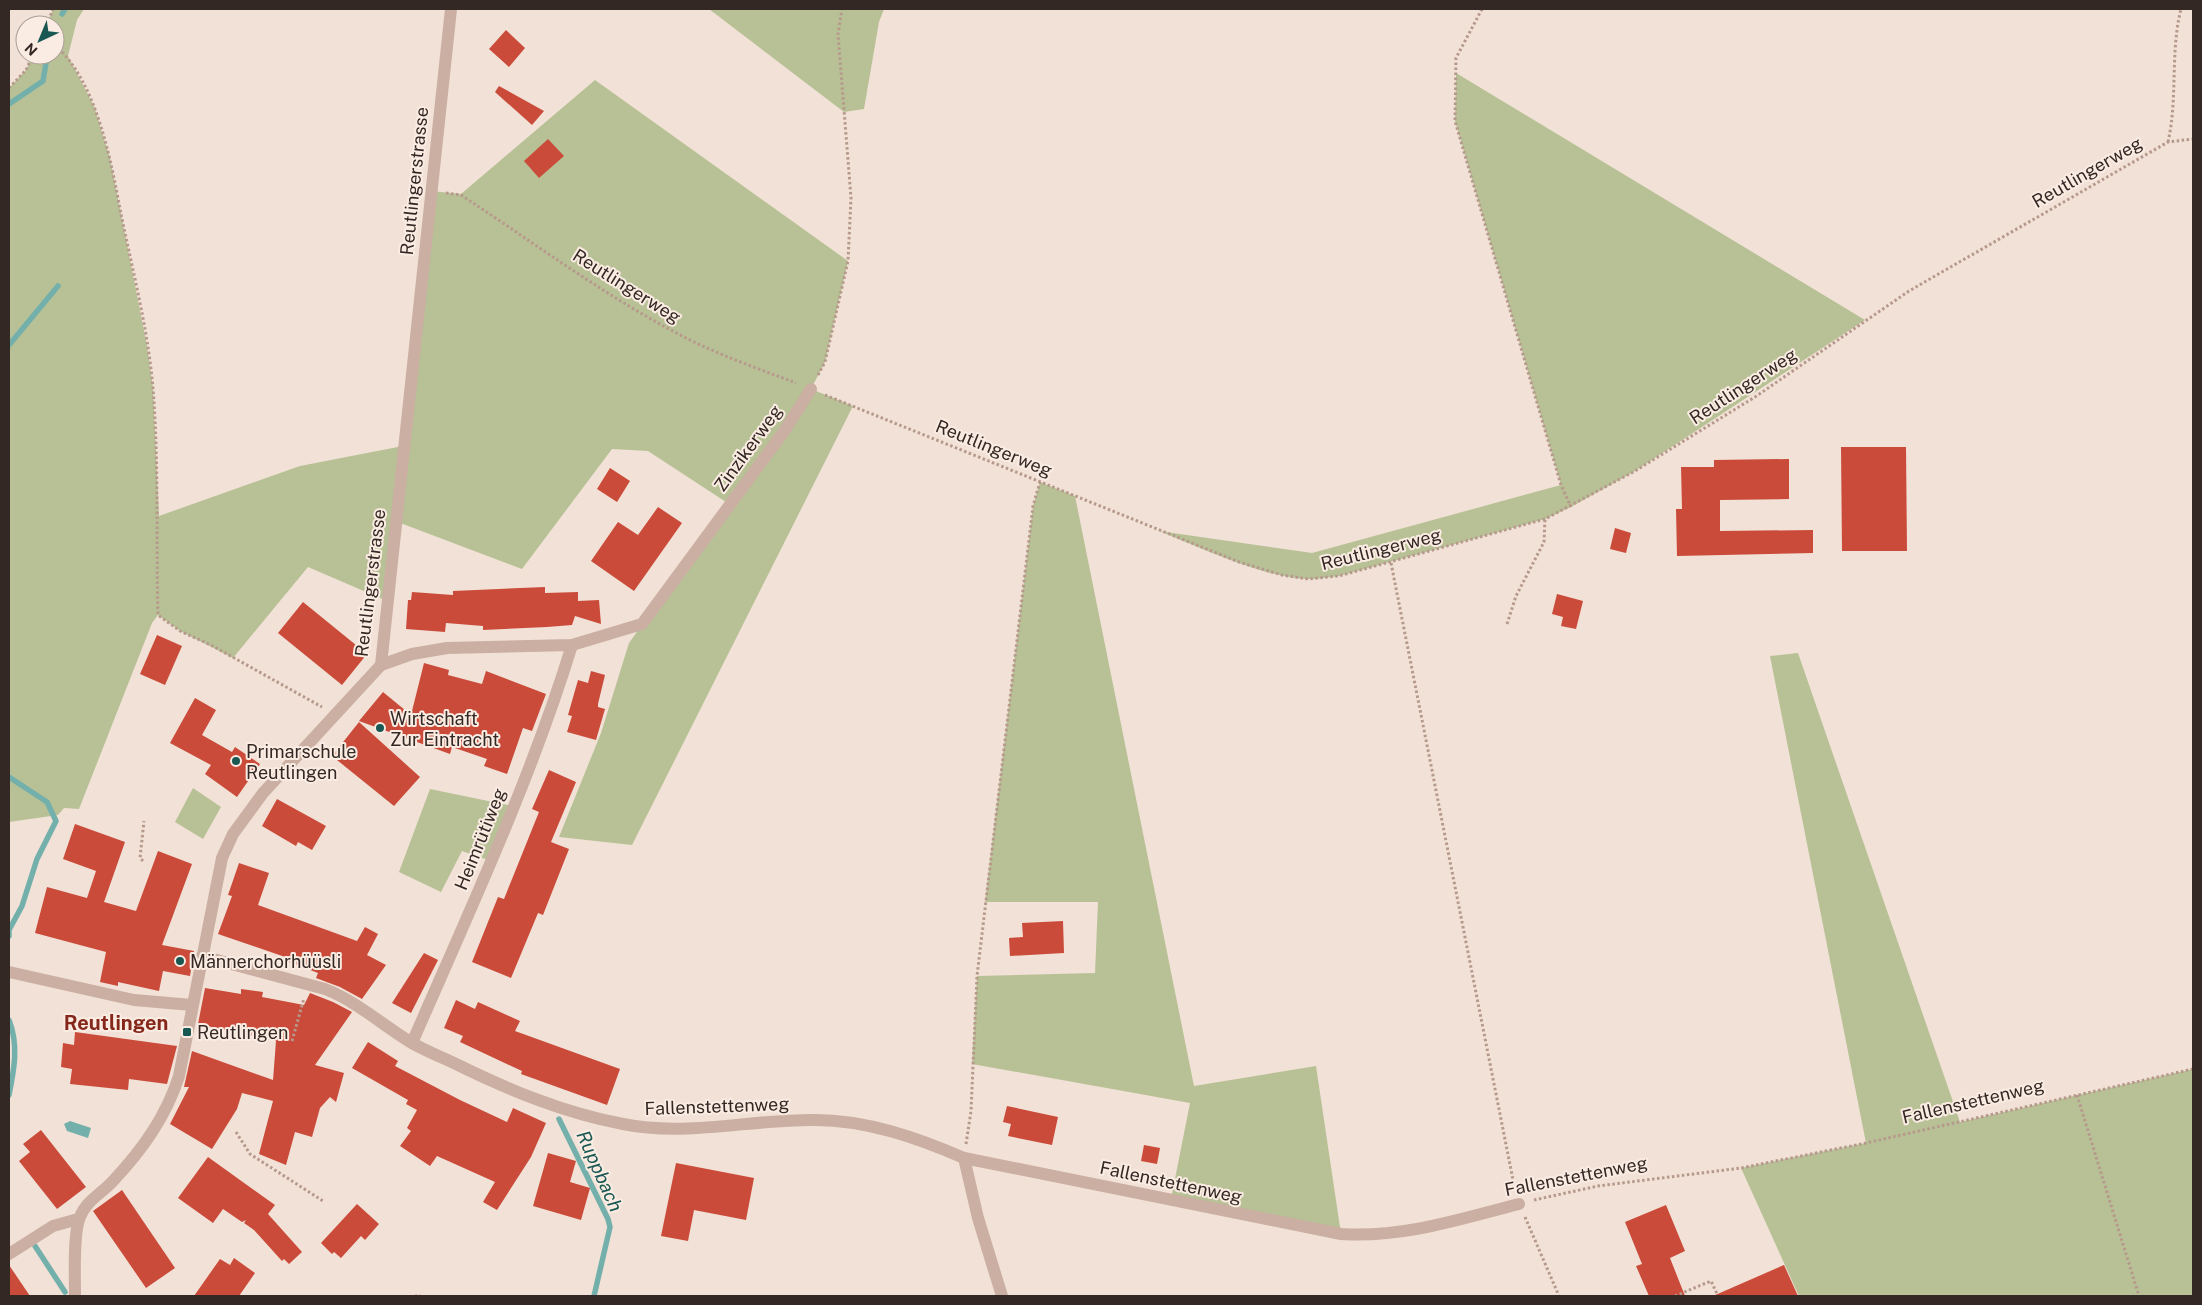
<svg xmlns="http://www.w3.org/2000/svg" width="2202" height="1305" font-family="'Public Sans',sans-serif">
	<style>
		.green { fill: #b8c196 }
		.water { fill: #74b0ab }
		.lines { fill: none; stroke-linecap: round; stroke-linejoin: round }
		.stream { stroke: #74b0ab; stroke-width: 5.5 }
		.building { fill: #cb4b3a }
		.path { stroke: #b6998c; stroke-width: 3; stroke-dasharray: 2.5 2.5; stroke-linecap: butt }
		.minor { stroke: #caafa2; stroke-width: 12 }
		.poi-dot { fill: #195753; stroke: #faece2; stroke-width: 2 }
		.labels { text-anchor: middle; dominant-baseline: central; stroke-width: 4; stroke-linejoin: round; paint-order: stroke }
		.street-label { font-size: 18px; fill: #342825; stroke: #faece2 }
		.poi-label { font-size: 18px; fill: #342825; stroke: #faece2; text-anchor: start }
		.water-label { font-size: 19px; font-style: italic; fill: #195753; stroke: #faece2 }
		.quarter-label { font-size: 20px; font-weight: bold; fill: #86271b; stroke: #faece2 }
	</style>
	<rect width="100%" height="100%" fill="#f2e1d6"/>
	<g class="green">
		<polygon points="53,9 84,9 77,20 68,56 94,106 110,158 147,346 153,388 159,516 300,466 403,446 431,191 461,194 595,80 848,261 825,362 811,389 853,406 632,845 559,837 601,733 629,643 729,504 648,451 612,449 522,569 395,521 387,601 308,567 233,658 180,631 158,615 152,623 79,809 64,808 58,815 9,822 9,88 26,70 33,55 55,55 55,25 47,25"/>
		<polygon points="709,9 884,9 879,22 864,109 844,112"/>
		<path d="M1456,73L1865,320L1635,471L1571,507L1545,519L1339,576C1329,577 1319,579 1309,579C1267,579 1199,547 1159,531L1312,553L1561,485L1455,121Z"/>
		<polygon points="1040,482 1075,496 1194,1086 1316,1066 1341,1234 1171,1199 1190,1103 972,1064 977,976 1095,973 1098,902 985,902 1033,506"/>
		<polygon points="1798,653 1960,1122 2193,1069 2193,1296 1799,1296 1741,1168 1866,1143 1770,656"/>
		<polygon points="193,788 221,807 203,839 175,822"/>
		<polygon points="430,789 513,806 491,861 462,851 441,892 399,872"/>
	</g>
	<polygon class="water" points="70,1121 91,1128 88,1138 67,1131 64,1124"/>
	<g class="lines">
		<g class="stream">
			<polyline points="62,14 65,9"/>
			<polyline points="9,104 43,81 46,63"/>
			<polyline points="9,345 58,286"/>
			<polyline points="9,777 47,802 56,821 37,859 22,906 9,930 9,936"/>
			<path d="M9,1020C19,1045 14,1070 9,1095"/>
			<polyline points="559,1119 608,1219 610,1227 594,1296"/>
			<polyline points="35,1246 65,1292"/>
		</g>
	</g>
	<g class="building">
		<polygon points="506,30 525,48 509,67 489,49"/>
		<polygon points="499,86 544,111 532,125 495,92"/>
		<polygon points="548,139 564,156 539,178 524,161"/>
		<polygon points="1841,447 1906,447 1907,551 1842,551"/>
		<polygon points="1789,459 1789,499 1720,500 1720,531 1813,530 1813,553 1677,556 1676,509 1682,509 1681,467 1714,467 1714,460"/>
		<polygon points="610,468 630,481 617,502 597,489"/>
		<polygon points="658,507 682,523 634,591 591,561 618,522 638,535"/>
		<polygon points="1615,528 1631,533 1626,553 1610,549"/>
		<polygon points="545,587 545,593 578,592 578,601 599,600 601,624 575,616 572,625 547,627 483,630 483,626 446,623 445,632 406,629 408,600 411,600 412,592 453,595 453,591"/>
		<polygon points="1557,594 1583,601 1576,629 1561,626 1563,617 1552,614"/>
		<polygon points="303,602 367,654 342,685 278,633"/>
		<polygon points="157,635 182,646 165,685 140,674"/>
		<polygon points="424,663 449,670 448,675 482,684 486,671 546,694 532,731 523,728 507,774 484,766 487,759 452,747 450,754 359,721 383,692 411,715"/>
		<polygon points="591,671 605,675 598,704 598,707 605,709 596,740 567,732 572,716 568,715 578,680 588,683"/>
		<polygon points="195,698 216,710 202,735 232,752 235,747 260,764 237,797 205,774 211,765 170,743"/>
		<polygon points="359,722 420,777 394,806 332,756"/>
		<polygon points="549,770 576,782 551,842 569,849 543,915 538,913 511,978 472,962 498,897 504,899 539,812 532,809"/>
		<polygon points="277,799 326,826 312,850 298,842 296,846 262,826"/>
		<polygon points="75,824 125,842 104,902 136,911 158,851 192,864 162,945 194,951 190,976 163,971 159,991 118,982 118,986 100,982 106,952 35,933 47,887 87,898 96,871 63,859"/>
		<polygon points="239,863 269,873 258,905 357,941 365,927 378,934 367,955 386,965 362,999 340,987 316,978 318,973 287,961 288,958 218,934 232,896 228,895"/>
		<polygon points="1063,921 1064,953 1010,956 1009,938 1023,937 1022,923"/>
		<polygon points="424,953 438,960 411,1013 392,1003"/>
		<polygon points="205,988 241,994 241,989 263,992 262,997 304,1005 310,993 333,1002 352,1012 315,1065 344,1073 336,1102 330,1097 320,1108 312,1137 295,1132 286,1165 259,1154 273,1101 242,1093 237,1109 212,1149 170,1124 189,1087 184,1087 192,1051 273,1080 276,1041 198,1024"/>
		<polygon points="456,1000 475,1009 478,1002 520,1021 515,1031 620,1069 607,1105 521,1074 522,1071 460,1042 463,1036 444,1028"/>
		<polygon points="75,1032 177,1046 167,1084 129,1079 128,1090 70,1084 72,1069 61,1067 63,1043 74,1045"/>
		<polygon points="368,1042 398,1061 395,1066 460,1100 507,1122 513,1108 546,1123 531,1157 497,1210 483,1202 495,1182 437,1156 430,1166 400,1146 411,1131 407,1128 417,1110 406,1104 408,1100 352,1068"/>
		<polygon points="1007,1106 1058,1117 1052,1145 1008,1136 1011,1124 1003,1122"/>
		<polygon points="41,1130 86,1187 57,1209 19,1161 30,1152 23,1144"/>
		<polygon points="1144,1145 1160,1148 1157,1164 1141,1161"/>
		<polygon points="548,1153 576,1161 570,1182 590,1188 581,1220 533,1206"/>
		<polygon points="208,1157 275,1205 268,1214 302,1252 289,1264 284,1259 282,1261 254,1230 244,1223 246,1220 242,1222 223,1209 213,1223 178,1198"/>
		<polygon points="676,1163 754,1178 746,1220 694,1210 688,1241 661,1236"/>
		<polygon points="122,1190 175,1268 146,1288 93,1211"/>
		<polygon points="357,1204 379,1224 365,1240 361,1236 341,1258 334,1252 332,1254 321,1243"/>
		<polygon points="1666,1205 1685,1251 1670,1258 1685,1296 1649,1296 1636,1266 1642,1264 1625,1222"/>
		<polygon points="234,1258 255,1273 239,1296 194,1296 220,1259 230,1265"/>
		<polygon points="9,1265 30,1296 9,1296"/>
		<polygon points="1784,1265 1798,1296 1713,1296"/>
	</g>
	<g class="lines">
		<g class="path">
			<polyline points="1482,9 1456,58 1455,121 1561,485 1571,507"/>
			<polyline points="47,25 53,9"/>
			<path d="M55,45C97,82 111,161 121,214C133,272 148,330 153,388C159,464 156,539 158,615L180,631L211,645L322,707"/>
			<polyline points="9,88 26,70 33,55"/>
			<path d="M2168,142C2178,98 2170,52 2181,9"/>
			<path d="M446,193L461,195C530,240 598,291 671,330C710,352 754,367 796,383"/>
			<polyline points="818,375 825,362 848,261 851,198 838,34 842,9"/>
			<polyline points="825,395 1239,562 1282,575 1308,579 1339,576 1545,519 1635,471 1755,397 1909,291 2168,142 2193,139"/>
			<polyline points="1391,563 1515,1190"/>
			<polyline points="1507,624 1516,596 1544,542 1545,519"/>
			<polyline points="143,861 140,858 144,821"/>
			<polyline points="292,1041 304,998"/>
			<polyline points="2077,1095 2139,1296"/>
			<polyline points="236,1132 250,1154 323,1201"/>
			<polyline points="966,1144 971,1111 977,976 1033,506 1040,482"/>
			<polyline points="1534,1200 1598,1186 1741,1168 1866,1143 2193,1069"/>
			<polyline points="1525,1217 1559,1296"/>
			<polyline points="415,1296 421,1296"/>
			<polyline points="1675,1296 1711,1281 1718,1296"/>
		</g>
		<g class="minor">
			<polyline points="381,665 412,654 447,648 572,645 642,624 785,430 811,389"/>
			<path d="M202,956L325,989C358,1002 382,1025 412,1043C426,1051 441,1057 456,1064C509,1090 564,1113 623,1124C686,1137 751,1119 815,1120C867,1120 918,1138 964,1158L1341,1234C1403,1238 1460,1219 1519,1204"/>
			<polyline points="9,972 134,1000 192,1005"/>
			<path d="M412,1043C469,912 530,782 572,645"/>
			<polyline points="964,1158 978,1218 1002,1296"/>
			<polyline points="9,1254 53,1226 78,1219"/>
			<path d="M75,1296C75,1277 73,1232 80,1217C86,1201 101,1194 113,1181C142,1150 166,1117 179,1076L222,858L233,834L263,793L381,665L451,9"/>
		</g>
	</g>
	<g class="poi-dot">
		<circle cx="380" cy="728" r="5"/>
		<circle cx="236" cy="761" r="5"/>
		<circle cx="180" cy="961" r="5"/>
		<rect x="182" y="1027" width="10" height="10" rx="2.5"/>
	</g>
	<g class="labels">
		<g class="street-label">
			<text transform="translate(2087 172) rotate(-30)">Reutlingerweg</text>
			<text transform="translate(414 181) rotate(-84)">Reutlingerstrasse</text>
			<text transform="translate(627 286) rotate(32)">Reutlingerweg</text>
			<text transform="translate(1743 386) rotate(-33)">Reutlingerweg</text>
			<text transform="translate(748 448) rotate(-54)">Zinzikerweg</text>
			<text transform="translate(994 448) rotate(22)">Reutlingerweg</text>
			<text transform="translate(1381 549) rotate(-14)">Reutlingerweg</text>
			<text transform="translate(370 583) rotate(-83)">Reutlingerstrasse</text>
			<text transform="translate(480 839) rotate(-68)">Heimrütiweg</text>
			<text transform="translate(1973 1101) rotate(-13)">Fallenstettenweg</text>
			<text transform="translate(717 1106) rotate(-2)">Fallenstettenweg</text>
			<text transform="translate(1576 1176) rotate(-11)">Fallenstettenweg</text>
			<text transform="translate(1171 1182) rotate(12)">Fallenstettenweg</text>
		</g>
		<g class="poi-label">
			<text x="390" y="718">Wirtschaft<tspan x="390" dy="21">Zur Eintracht</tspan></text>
			<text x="246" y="751">Primarschule<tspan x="246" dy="21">Reutlingen</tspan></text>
			<text x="190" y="961">Männerchorhüüsli</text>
			<text x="197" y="1032">Reutlingen</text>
		</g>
		<g class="water-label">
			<text transform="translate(600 1171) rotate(66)">Ruppbach</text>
		</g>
		<g class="quarter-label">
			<text x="116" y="1023">Reutlingen</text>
		</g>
	</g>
	<rect width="2202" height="1305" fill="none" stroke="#342825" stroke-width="20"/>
	<g transform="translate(40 40) rotate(224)"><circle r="24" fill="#faece2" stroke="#ab9e96"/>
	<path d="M0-4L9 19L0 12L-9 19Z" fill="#195753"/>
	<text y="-8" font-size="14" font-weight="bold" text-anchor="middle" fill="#342825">N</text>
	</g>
</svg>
